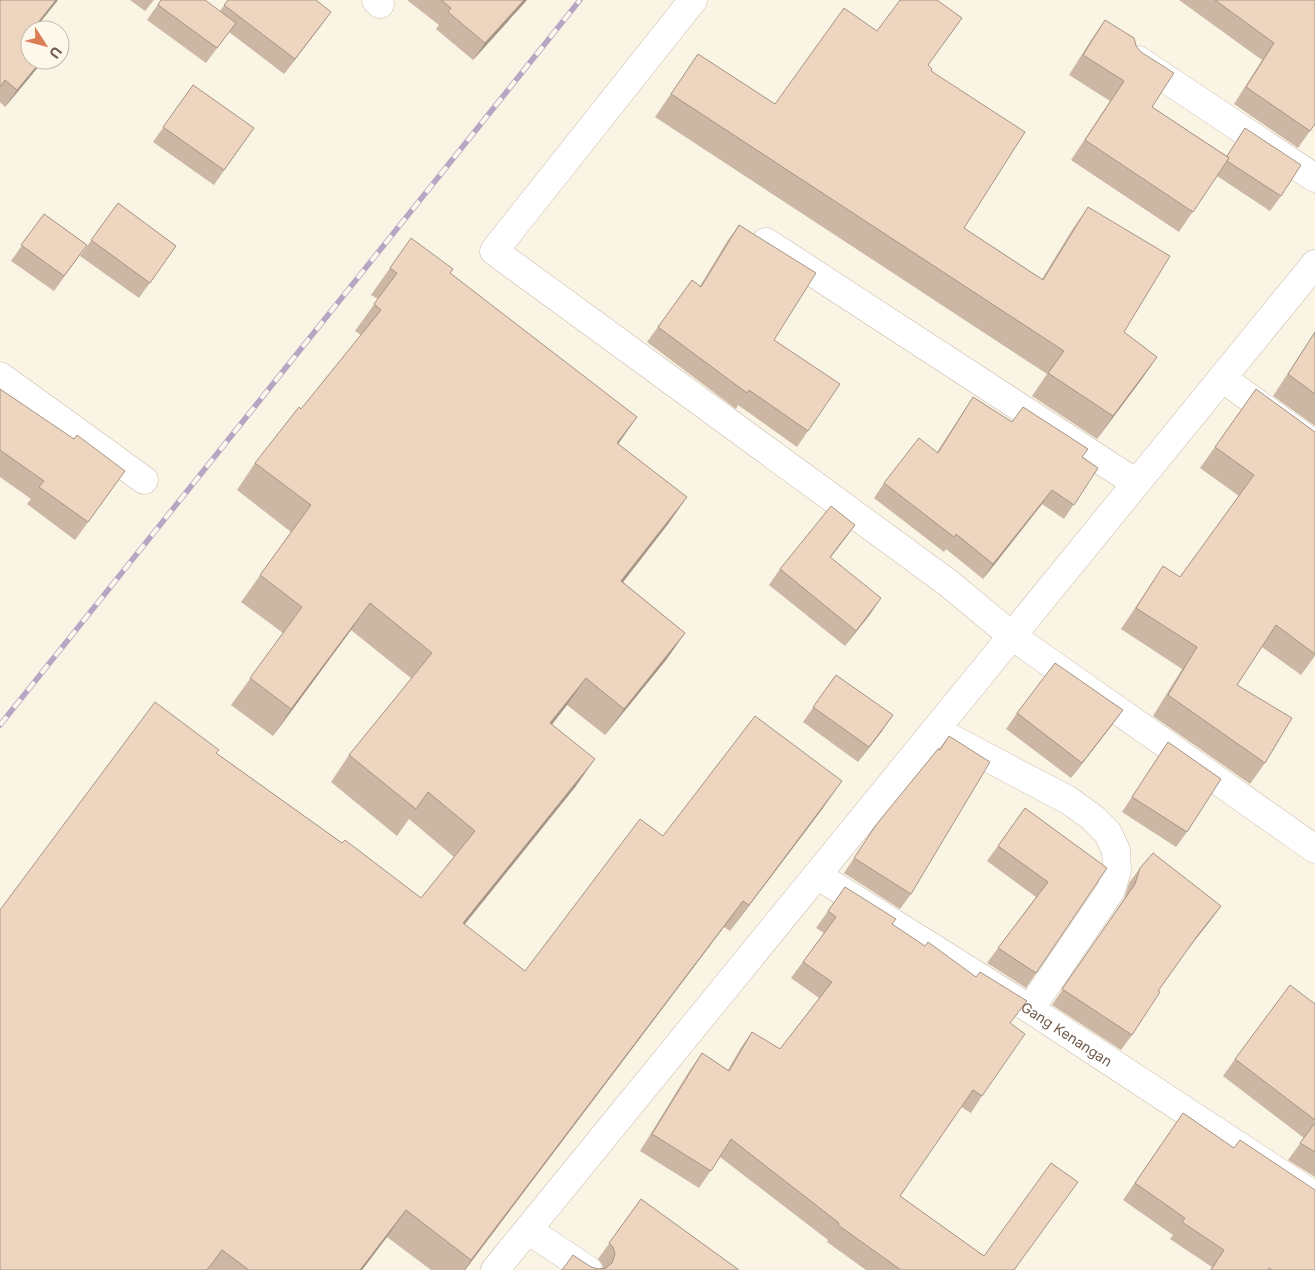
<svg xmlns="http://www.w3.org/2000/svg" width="1315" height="1270" font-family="Inter,sans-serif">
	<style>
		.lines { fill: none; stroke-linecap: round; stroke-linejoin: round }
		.street-casing { stroke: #cbbcad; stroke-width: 29 }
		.street { stroke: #fff; stroke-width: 28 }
		.rail-casing { stroke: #b7a5c3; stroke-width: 5.5 }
		.rail { stroke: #fdf8eb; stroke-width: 4; stroke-dasharray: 11; stroke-linecap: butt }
		.wall { fill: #ccb7a4 }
		.shaded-wall { fill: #a69586 }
		.building { fill: #edd5bf; stroke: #a69586 }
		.labels { text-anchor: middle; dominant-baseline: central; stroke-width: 4.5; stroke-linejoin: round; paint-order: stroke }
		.street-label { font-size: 14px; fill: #715c4d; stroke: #fdf8eb }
	</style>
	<rect width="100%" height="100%" fill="#faf4e5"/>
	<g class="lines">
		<defs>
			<g id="street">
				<polyline points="376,0 380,4"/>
				<polyline points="693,0 494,251 947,582 1012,636 1315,849"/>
				<polyline points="1138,60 1315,178"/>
				<polyline points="766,242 1136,483"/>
				<polyline points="0,376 144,480"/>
				<polyline points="1222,378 1315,445"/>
				<polyline points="935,730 1068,800 1093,818 1108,833 1116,851 1117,870 1111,890 1030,1009"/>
				<path id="s1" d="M817,875L1030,1009L1315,1196"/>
				<polyline points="528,1230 588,1270"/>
				<polyline points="495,1270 1315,264"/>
			</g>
		</defs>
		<use href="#street" class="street-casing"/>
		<use href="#street" class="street"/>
		<defs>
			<polyline id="rail" points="0,725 580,0"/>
		</defs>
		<use href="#rail" class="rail-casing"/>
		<use href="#rail" class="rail"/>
	</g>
	<g class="wall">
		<polygon points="0,0 58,0 34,30 30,30 39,66 5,107 0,102"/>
		<polygon points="130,0 154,0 145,11"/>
		<polygon points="161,0 220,11 228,0 320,27 284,74 229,32 206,63 147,20"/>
		<polygon points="407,0 527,0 473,60 436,29 439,25"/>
		<polygon points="1179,0 1315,0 1310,131 1298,148 1234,104 1262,60"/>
		<polygon points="962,18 928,65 931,71 964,228 1042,279 1072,230 1088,207 1124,332 1157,357 1141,380 1097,439 1032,396 1047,374 655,117 698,54 775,104 877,31"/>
		<polygon points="1105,20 1152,107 1227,156 1245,128 1281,196 1270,211 1217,176 1179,232 1071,160 1110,101 1069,75 1091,40"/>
		<polygon points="193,85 254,128 214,185 153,142"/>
		<polygon points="118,203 176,246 139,298 80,256"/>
		<polygon points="44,214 87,245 54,291 11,261"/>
		<polygon points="739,225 774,340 840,384 797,447 738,405 736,409 647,342 692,280 700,286 728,240"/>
		<polygon points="390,268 450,273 637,417 618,444 687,497 668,524 623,582 685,633 666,660 605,735 567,705 552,725 576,786 464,925 525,971 663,836 823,808 730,931 724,927 465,1270 431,1270 387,1237 362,1270 0,1270 216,753 342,843 421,898 454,857 409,819 397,836 331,782 349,755 412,679 351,630 273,736 231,705 283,633 241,602 291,532 237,490 255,463 301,409 361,335 355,331 378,299 371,295"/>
		<polygon points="1315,332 1315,426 1273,396"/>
		<polygon points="0,389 113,488 75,540 27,504 31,499 0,477"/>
		<polygon points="1256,389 1315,432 1315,656 1301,675 1262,647 1237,685 1265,763 1250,784 1153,716 1182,669 1121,629 1163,566 1180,577 1239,496 1200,468"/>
		<polygon points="973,397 1012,422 1083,457 1098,468 1064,519 1042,504 983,579 946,549 944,552 874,498 884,483 937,452 963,412"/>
		<polygon points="855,525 844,540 830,558 871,613 845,646 769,585 780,569"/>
		<polygon points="836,675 882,731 858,762 803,722"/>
		<polygon points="1123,710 1112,725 1071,778 1006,729 1017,713"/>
		<polygon points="949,736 911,894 900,909 844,873 876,825 939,749"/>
		<polygon points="1168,742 1187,832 1176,847 1122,812"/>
		<polygon points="1025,808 1107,868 1026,988 987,963 1036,897 987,861"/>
		<polygon points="1140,868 1221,906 1210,921 1187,950 1158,991 1132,1035 1121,1050 1052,1005 1124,899 1129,883"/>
		<polygon points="845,887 892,924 1011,1024 982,1096 971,1113 961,1107 900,1196 984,1256 1014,1270 866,1270 827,1242 828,1240 720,1157 699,1188 640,1151 690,1070 702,1053 728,1070 740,1049 752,1032 780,1049 819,998 791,978 824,933 816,928"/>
		<polygon points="1315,1004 1315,1177 1288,1160 1304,1138 1223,1076 1235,1059"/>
		<polygon points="1183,1113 1234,1148 1315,1270 1210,1270 1212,1267 1170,1239 1173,1235 1123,1200"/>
		<polygon points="641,1199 739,1270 562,1270 591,1267 598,1269 603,1268 602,1264 598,1259"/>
	</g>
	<g class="shaded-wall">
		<polygon points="56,0 58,0 34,30 32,30"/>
		<polygon points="524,0 527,0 473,60 485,43"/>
		<polygon points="331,12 320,27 284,74 295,59"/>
		<polygon points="42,60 43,60 39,66 5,107 17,90"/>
		<polygon points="1157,357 1141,380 1097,439 1113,416"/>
		<polygon points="637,417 618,444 617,443"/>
		<polygon points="1052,490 1042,504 983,579 993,564"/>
		<polygon points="687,497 668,524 603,608 621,581"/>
		<polygon points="855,525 844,540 819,572 830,557"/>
		<polygon points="881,598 871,613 845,646 856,631"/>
		<polygon points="370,603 351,630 273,736 291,709"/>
		<polygon points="685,633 666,660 605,735 624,709"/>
		<polygon points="586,678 567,705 531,750 550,723"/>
		<polygon points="1123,710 1112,725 1071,778 1082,763"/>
		<polygon points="893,715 882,731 858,762 869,747"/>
		<polygon points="595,759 576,786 444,950 463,923"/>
		<polygon points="842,781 823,808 730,931 749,905"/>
		<polygon points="743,901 724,927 465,1270 464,1270"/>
		<polygon points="1221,906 1210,921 1187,950 1198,935"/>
		<polygon points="406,1210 387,1237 362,1270 360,1270"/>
	</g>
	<g class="building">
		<polygon points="0,0 56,0 32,30 30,30 30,60 42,60 17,90 5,80 0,87"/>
		<polygon points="161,0 205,0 236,23 217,48 158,5"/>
		<polygon points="228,0 316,0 331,12 295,59 224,5"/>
		<polygon points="441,0 524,0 485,43 448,12 451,8"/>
		<polygon points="900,0 937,0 962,18 928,65 932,69 931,71 1025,132 964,228 1043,280 1088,207 1170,256 1124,332 1157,357 1113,416 1048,373 1064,351 671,94 698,54 775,104 844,8 877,31"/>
		<polygon points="1215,0 1315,0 1315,124 1310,131 1246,87 1274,43"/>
		<polygon points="1105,20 1134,38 1136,46 1141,52 1174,73 1152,107 1229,158 1193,212 1085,140 1124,81 1083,55"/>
		<polygon points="193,85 254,128 224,170 163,127"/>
		<polygon points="1245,128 1301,165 1281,196 1227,161 1229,158 1227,156"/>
		<polygon points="118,203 176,246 150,283 91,240"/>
		<polygon points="44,214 87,245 64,276 21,245"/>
		<polygon points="739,225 816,273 774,340 840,384 808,431 749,390 747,393 658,327 692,280 701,287"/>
		<polygon points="411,238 453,269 450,273 637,417 617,443 687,497 621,581 685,633 624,709 586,678 550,723 595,759 463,923 525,971 640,819 663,836 755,716 842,781 749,905 743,901 471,1260 406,1210 360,1270 249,1270 222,1250 207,1270 0,1270 0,910 155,702 219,750 216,753 342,843 345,840 421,898 475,831 428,792 416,809 349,755 432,653 370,603 291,709 250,678 302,607 260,575 311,505 255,463 299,407 301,409 381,310 374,304 397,273 390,268"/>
		<polygon points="1315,332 1315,394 1288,374"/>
		<polygon points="0,389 74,439 77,435 125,471 88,522 39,487 44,481 0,450"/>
		<polygon points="1256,389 1315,432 1315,654 1276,625 1237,685 1292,718 1265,763 1168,695 1197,647 1136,608 1163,566 1180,577 1254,475 1215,447"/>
		<polygon points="973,397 1012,422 1023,407 1088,449 1082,457 1098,468 1074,505 1052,490 993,564 956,534 954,537 884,483 919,438 938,453"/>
		<polygon points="831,506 855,525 830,557 881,598 856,631 780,569"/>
		<polygon points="1055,663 1123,710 1082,763 1017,713"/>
		<polygon points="836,675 893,715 869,747 813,707"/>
		<polygon points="949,736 990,762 911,894 854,858 876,825 938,749 940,750"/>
		<polygon points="1168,742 1221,779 1187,832 1132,797"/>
		<polygon points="1025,808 1107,868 1036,973 998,948 1048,882 998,846"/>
		<polygon points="1153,853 1221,906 1198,935 1158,991 1160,992 1132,1035 1062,989 1135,884 1140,868"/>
		<polygon points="845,887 896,919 892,924 925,946 928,942 976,977 980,972 1027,1001 1010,1023 1025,1034 982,1096 973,1090 900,1196 984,1256 1051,1163 1078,1182 1014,1270 901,1270 838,1225 839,1223 731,1139 711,1171 652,1134 702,1053 729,1071 752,1032 780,1049 832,982 803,962 836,917 828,911"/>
		<polygon points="1290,985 1315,1004 1315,1120 1235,1059"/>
		<polygon points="1183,1113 1234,1148 1240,1140 1315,1190 1315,1270 1272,1270 1269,1268 1268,1270 1211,1270 1224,1250 1182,1222 1185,1218 1135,1183"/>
		<polygon points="1315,1123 1315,1152 1300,1143"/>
		<polygon points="641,1199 739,1270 562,1270 573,1255 591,1267 598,1269 606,1268 612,1263 615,1254 613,1247 609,1243"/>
	</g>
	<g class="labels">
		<g class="street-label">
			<text stroke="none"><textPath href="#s1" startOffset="296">Gang Kenangan</textPath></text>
		</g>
	</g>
	<g transform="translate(45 45) rotate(126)"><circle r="24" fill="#fdf8eb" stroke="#c5baac"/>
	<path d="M0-4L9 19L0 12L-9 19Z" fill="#da7c55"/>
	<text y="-8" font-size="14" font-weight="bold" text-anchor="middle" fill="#715c4d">U</text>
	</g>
</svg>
